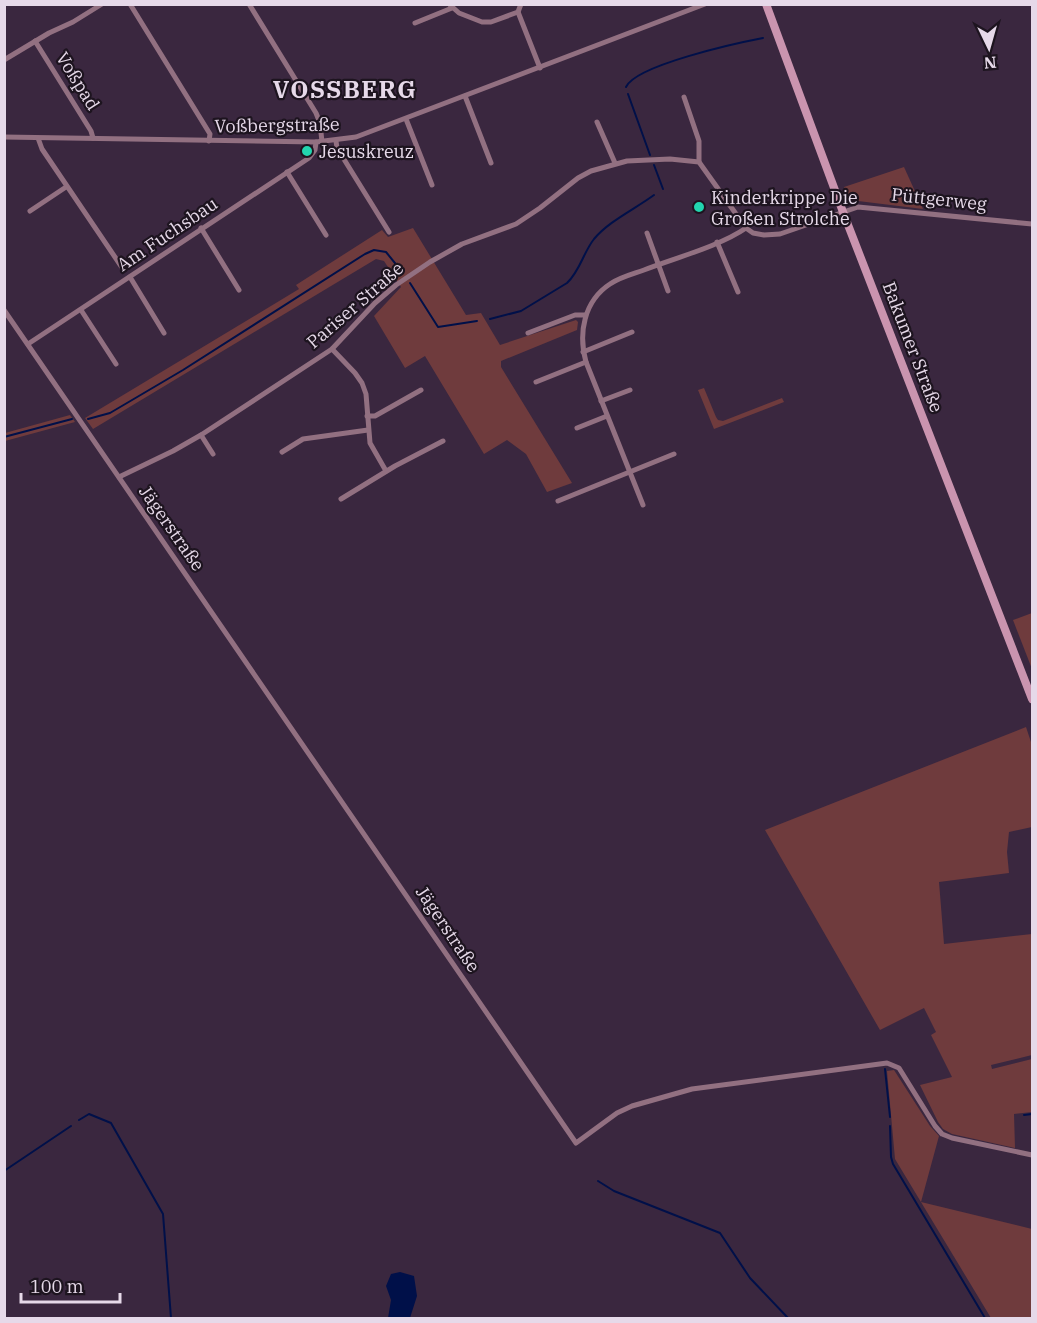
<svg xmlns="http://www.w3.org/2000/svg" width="1037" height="1323" font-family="'IBM Plex Serif',serif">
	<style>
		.green { fill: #6f3b3d }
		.water { fill: #001049 }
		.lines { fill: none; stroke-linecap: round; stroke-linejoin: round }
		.stream { stroke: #001049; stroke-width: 2 }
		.street { stroke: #927081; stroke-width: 5 }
		.secondary { stroke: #ca94af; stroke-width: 8 }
		.poi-dot { fill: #22d5af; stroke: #1d141f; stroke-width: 2 }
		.labels { text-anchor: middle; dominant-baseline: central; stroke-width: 4.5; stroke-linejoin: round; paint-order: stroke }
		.street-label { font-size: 18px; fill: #e6d9e9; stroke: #1d141f }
		.poi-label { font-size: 18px; fill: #e6d9e9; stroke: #1d141f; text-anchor: start }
		.district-label { font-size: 24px; font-weight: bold; letter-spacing: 1.5px; fill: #e6d9e9; stroke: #1d141f }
	</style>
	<rect width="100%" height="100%" fill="#3a273f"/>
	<g class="green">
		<polygon points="904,167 923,209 850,200 844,187"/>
		<polygon points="413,228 466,315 481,313 500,345 576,320 578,322 577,330 501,361 501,367 572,483 547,492 526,454 507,440 484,454 425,356 405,368 374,316 401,287 384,261 376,259 93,429 85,418 299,289 296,285 382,230 388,237"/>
		<polygon points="704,388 716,417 718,420 723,421 782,398 784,402 714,429 698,390"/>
		<polygon points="70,415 75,422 5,441 5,433"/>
		<polygon points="1032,613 1032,669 1013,620"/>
		<polygon points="1026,727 1032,745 1032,827 1009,832 1007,852 1009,873 939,882 944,944 1032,934 1032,1055 991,1065 992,1069 1032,1059 1032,1112 1014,1114 1015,1148 952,1134 943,1129 938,1122 920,1085 952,1077 931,1035 936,1032 924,1008 880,1030 765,830"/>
		<polygon points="894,1070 930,1126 939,1136 921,1202 1032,1229 1032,1318 991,1318 895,1159 887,1071"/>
	</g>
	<polygon class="water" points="400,1272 414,1276 417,1296 410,1318 388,1318 391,1300 386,1286 391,1274"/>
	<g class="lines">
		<g class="stream">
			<path d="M626,87C636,65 737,43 763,38"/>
			<polyline points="628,94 650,155"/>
			<polyline points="654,165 663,189"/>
			<polyline points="410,283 438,327 477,321"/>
			<path d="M490,319L521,311L567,283C580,271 583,253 594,239C609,221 635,209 654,195"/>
			<polyline points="88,419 110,413 183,370 365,254 374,250 386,252 403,273"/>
			<polyline points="4,437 72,419"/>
			<polyline points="885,1069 890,1117"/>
			<polyline points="1024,1115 1032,1114"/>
			<polyline points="79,1120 89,1114 111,1123 163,1214 171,1318"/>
			<polyline points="890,1126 891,1157 893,1164 985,1318"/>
			<polyline points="4,1171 71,1126"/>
			<polyline points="598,1181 614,1191 720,1233 750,1278 788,1318"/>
		</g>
		<g class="street">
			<polyline points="130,4 210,134 209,141"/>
			<polyline points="249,4 316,113 320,123 322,142"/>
			<polyline points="449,4 459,13 482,22 491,22 518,12 521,4"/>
			<polyline points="518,12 540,68"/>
			<polyline points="415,23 452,8"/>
			<polyline points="35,41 91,131 93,138"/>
			<polyline points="4,60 49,33 73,22 102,4"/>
			<polyline points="465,96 491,163"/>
			<polyline points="684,97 699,141 699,162"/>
			<polyline points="406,119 432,185"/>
			<polyline points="597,122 615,163"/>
			<polyline points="4,137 316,142 356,137 705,4"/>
			<polyline points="38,138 42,149 121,266"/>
			<polyline points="336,141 337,148 389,232"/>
			<polyline points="287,172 326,235"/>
			<polyline points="30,211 66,187"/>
			<polyline points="201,228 239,290"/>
			<polyline points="647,233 668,291"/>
			<polyline points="717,242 738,292"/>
			<polyline points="130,277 164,333"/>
			<polyline points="4,310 576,1143 617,1113 632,1106 692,1089 887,1063 899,1068 935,1126 942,1134 952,1138 1032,1155"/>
			<polyline points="81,310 116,364"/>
			<polyline points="528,333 575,315 585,315"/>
			<polyline points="28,344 309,158 315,150 316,142"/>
			<polyline points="332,349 355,373 362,383 366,394 370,443 386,471"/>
			<polyline points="583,352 632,332"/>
			<polyline points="536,382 586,362"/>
			<polyline points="601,401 630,390"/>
			<polyline points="367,416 375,416 421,390"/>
			<polyline points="577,428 607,416"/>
			<polyline points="201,435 213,454"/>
			<polyline points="282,452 303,439 368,430"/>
			<polyline points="119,477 173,451 201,435 332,349 375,303 396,285 430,262 462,244 516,224 540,208 578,178 591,171 627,161 670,159 699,162 746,228 753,233 764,235 780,234 858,207 1032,224"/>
			<polyline points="341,499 395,466 443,441"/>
			<polyline points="558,501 674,454"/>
			<path d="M643,505L586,362C578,333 584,301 610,284C620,277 633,274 644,270C675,258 720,246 746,228"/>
		</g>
		<polyline class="secondary" points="766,4 843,212 1032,699"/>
	</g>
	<g class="poi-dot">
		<circle cx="307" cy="151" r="6"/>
		<circle cx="699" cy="207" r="6"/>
	</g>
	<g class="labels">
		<g class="street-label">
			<text transform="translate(78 81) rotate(58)">Voßpad</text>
			<text transform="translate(277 125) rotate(-1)">Voßbergstraße</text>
			<text transform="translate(939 199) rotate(6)">Püttgerweg</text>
			<text transform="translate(167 234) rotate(-34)">Am Fuchsbau</text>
			<text transform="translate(355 305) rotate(-41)">Pariser Straße</text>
			<text transform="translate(913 347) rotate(69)">Bakumer Straße</text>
			<text transform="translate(172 528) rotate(55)">Jägerstraße</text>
			<text transform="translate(448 929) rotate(56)">Jägerstraße</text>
		</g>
		<g class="poi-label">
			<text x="319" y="151">Jesuskreuz</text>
			<text x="711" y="197">Kinderkrippe Die<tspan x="711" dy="21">Großen Strolche</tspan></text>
		</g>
		<g class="district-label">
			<text x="345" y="89">VOSSBERG</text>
		</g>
	</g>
	<rect width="1037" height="1323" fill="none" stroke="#e6d9e9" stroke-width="12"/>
	<g transform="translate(989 48) rotate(175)" stroke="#1d141f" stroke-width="4.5" paint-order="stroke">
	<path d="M0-4.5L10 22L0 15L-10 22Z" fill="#e6d9e9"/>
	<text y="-9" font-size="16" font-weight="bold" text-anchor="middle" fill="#e6d9e9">N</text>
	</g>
	<path d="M21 1293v9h99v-9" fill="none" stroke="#e6d9e9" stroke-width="3"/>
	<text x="30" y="1293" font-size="18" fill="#e6d9e9" stroke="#1d141f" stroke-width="4.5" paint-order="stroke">100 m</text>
</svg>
